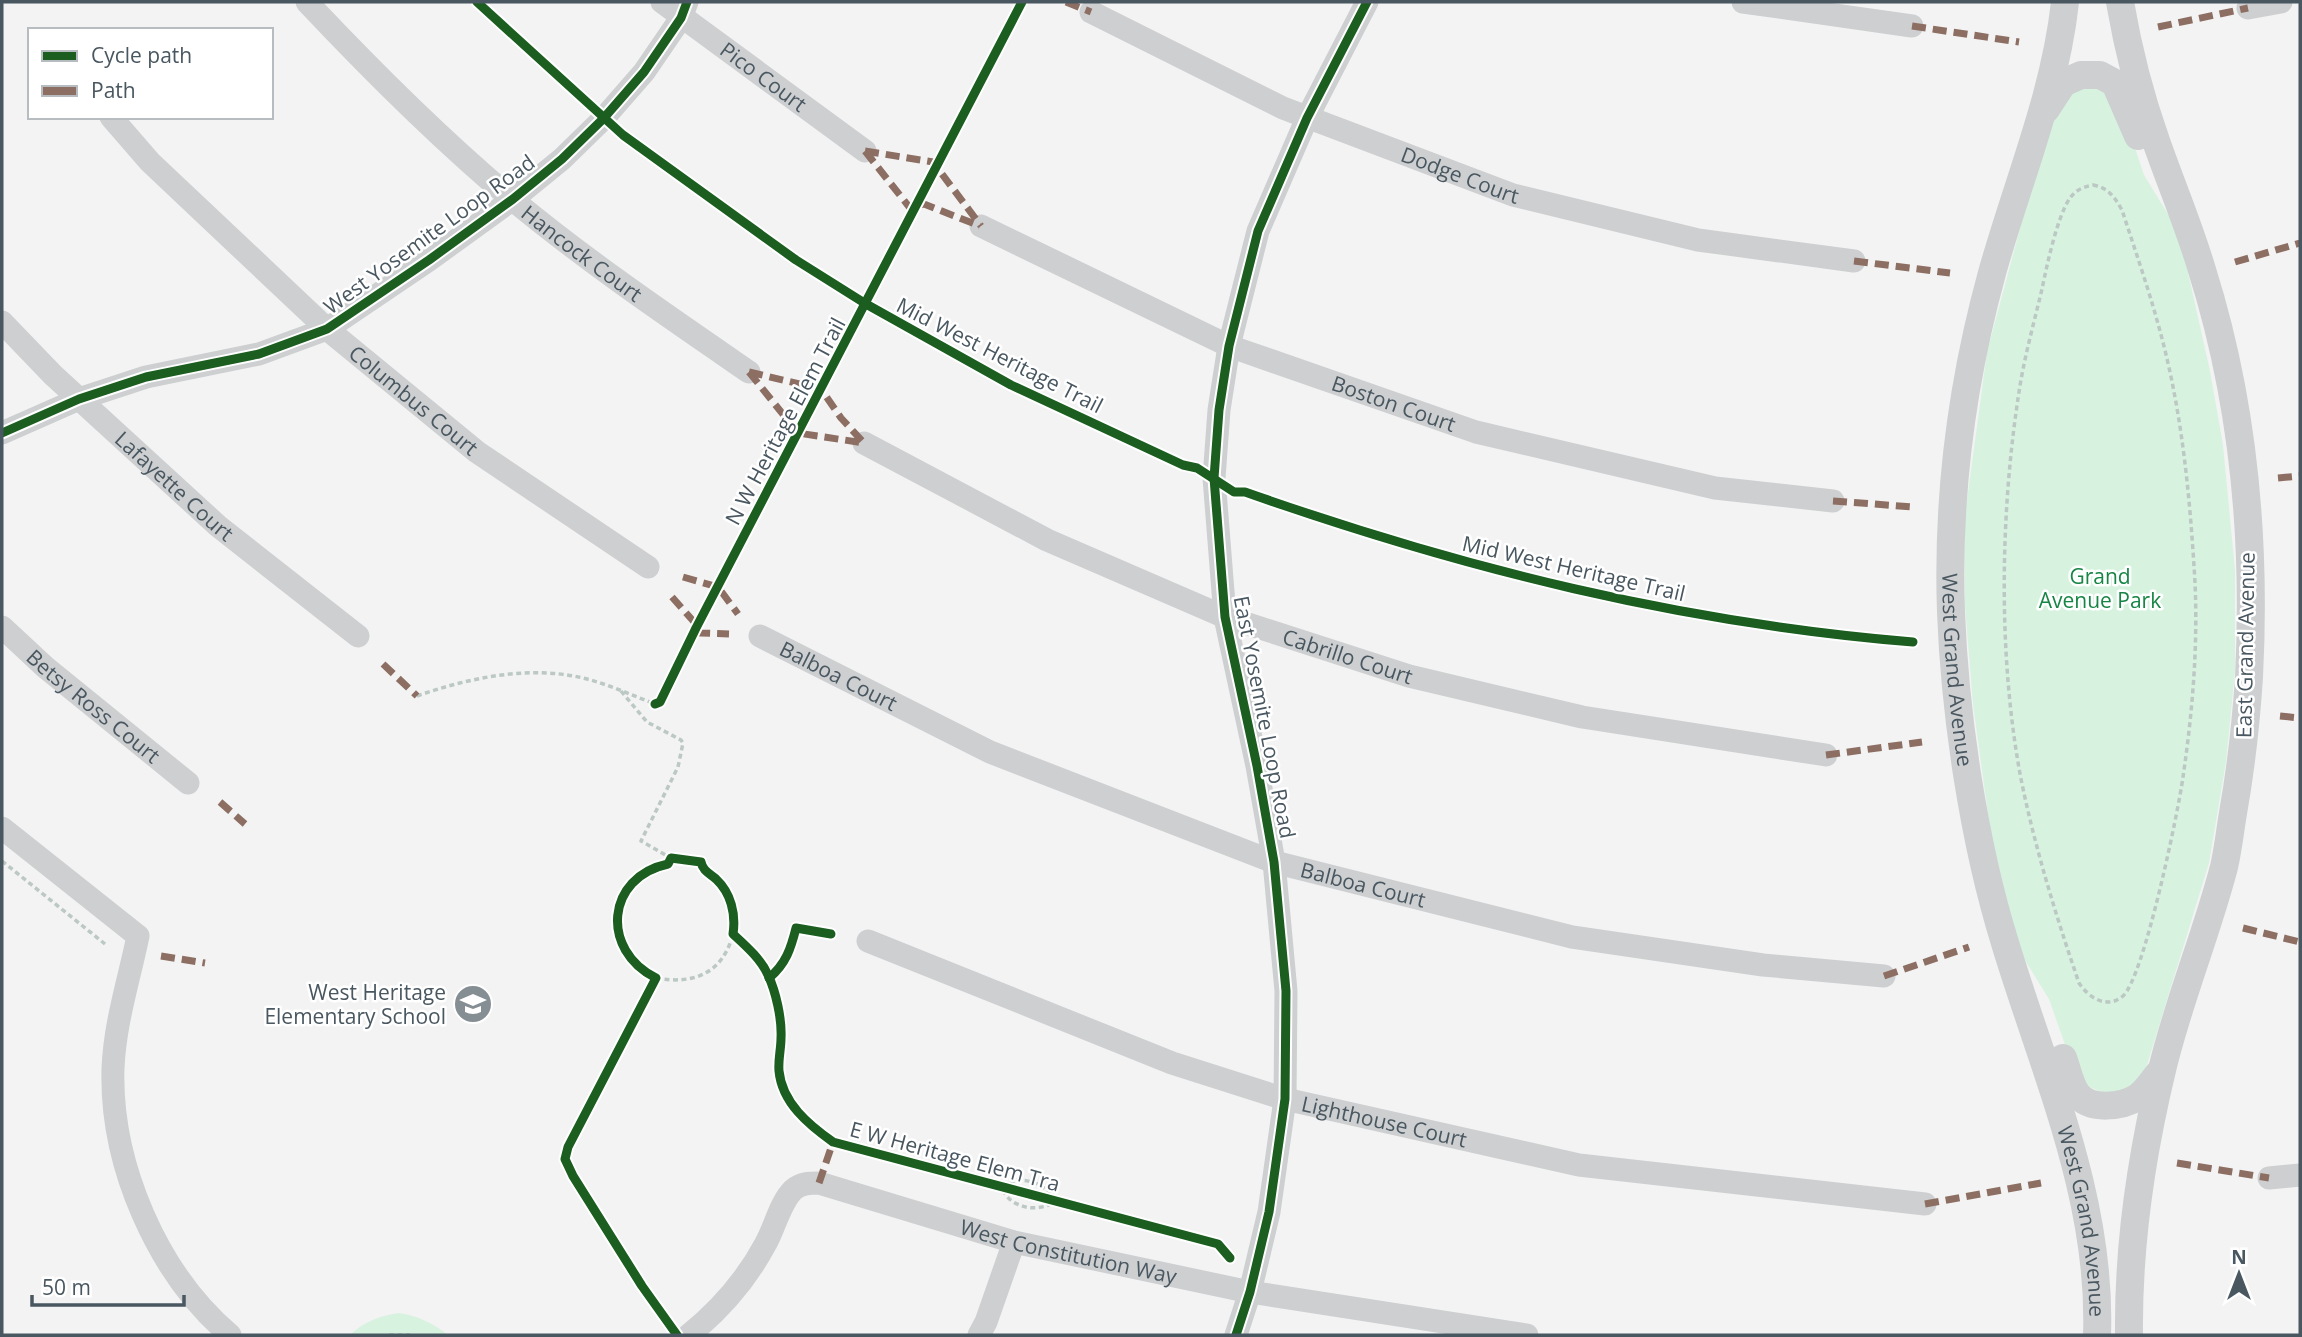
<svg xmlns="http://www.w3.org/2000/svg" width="2302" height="1337" font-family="'Open Sans',sans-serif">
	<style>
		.green { fill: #d8f2e0 }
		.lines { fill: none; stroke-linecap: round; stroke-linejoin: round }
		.path { stroke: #bbc8c3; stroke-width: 3.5; stroke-dasharray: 5 3.5; stroke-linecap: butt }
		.minor { stroke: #cdcfd1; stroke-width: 23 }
		.tertiary { stroke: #cdcfd1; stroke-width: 28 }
		.quiet { stroke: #8d6e63; stroke-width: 7; stroke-dasharray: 14 7; stroke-linecap: butt }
		.cycleway-casing { stroke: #fff; stroke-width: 13 }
		.cycleway { stroke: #1b5e20; stroke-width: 9 }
		.labels { text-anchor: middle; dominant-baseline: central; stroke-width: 5; stroke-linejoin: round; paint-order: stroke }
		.street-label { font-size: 21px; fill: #495760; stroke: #fff }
		.park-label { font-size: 21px; fill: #168545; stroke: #fff }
		.poi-label { font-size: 21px; fill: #495760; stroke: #fff; text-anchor: end }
	</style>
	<rect width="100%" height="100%" fill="#f3f3f3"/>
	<g class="green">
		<path d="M2099,88L2120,103L2144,175L2179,232L2210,371L2223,445L2235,570V671L2226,762L2209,863L2147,1065C2132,1098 2100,1101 2076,1076L2049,999L2026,962L2015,935L1990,829L1973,704L1965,606V515L1987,352L2022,221L2059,104L2077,89Z"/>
		<path d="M399,1313C418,1316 433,1323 448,1335H350C365,1321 379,1316 399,1313Z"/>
	</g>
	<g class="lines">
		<g class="path">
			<path d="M2093,185C2108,188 2114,196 2122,210C2135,250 2149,290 2160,331C2181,408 2189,487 2194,566C2199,636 2193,709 2183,777C2178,813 2144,977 2123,996C2107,1010 2088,997 2079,983C2056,916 2035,848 2021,779C1998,658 2000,514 2019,392C2024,358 2034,323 2042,289C2047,265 2057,217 2070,198C2076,190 2083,187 2093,185Z"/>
			<polyline points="621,691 647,722 681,740 683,743 678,767 641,841 671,858"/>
			<path d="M417,696C468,678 529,665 583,678C608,684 631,695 655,704"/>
			<polyline points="2,861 105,944"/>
			<path d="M656,978C694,985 723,973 733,934"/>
			<path d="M1016,1180C1033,1180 1046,1185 1055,1201C1039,1214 1008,1208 1002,1187Z"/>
			<polyline points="389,1335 410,1335"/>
		</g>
		<g class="minor">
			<path id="s1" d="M307,2C372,71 440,139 513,200C588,262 669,317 749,372"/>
			<path id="s2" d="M662,2L865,151"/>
			<polyline points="1743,2 1912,26"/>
			<polyline points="2248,8 2281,2"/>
			<path id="s3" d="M1091,12L1283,108L1513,195L1698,240L1854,261"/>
			<path id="s4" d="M111,117L150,162L327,329L477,452L648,567"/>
			<path id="s5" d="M981,226L1229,346L1476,432L1715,488L1833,501"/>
			<path id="s6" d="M2,322L53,375L218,526L358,636"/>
			<polyline points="2,433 79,399 146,377 259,354 327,329 429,260 513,199 562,159 603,119 644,72 681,18 687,2"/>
			<path id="s7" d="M864,443L1047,540L1225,617L1251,625L1409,676L1582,717L1826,755"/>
			<path id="s8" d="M2,627L45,667L188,783"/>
			<path id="s9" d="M760,636L990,752L1274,862L1572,937L1763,965L1884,976"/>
			<path d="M2,828L138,936C129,980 115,1022 113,1068C110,1164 157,1273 230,1335"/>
			<path id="s10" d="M868,941L1172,1063L1285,1099L1579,1165L1925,1204"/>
			<polyline points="2269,1178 2300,1175"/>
			<path id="s11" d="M689,1335C721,1309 747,1279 766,1243C775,1227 780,1203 793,1190C801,1183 810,1183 819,1183L1014,1242L1250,1292L1527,1335"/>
			<polyline points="979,1335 986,1322 1014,1242"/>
			<polyline points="1236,1335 1250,1292 1269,1212 1285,1099 1286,991 1274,862 1257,766 1225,617 1214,478 1219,410 1229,346 1258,231 1307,118 1367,2"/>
		</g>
		<g class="tertiary">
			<path id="s12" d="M2065,2C2055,95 2017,183 1992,273C1962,382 1947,499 1951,612C1955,717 1974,843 2005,943C2044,1072 2102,1198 2097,1335"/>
			<path d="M2120,2C2128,49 2140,96 2156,141C2171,184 2189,226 2202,270C2243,400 2256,541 2249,677C2246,723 2241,768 2233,813C2230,831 2228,850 2224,867C2206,936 2178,1002 2162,1070C2141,1157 2128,1247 2129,1335"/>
			<polyline points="2046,109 2063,83 2081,75 2100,75 2115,83 2138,136"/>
			<path d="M2063,1058C2067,1068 2070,1085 2077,1094C2090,1111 2122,1107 2138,1097C2147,1091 2153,1080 2160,1072"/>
		</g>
		<g class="quiet">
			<polyline points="1066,2 1091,12"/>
			<polyline points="1912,26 2019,42"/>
			<polyline points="2158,27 2248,8"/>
			<polyline points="865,151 933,162 981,226"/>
			<polyline points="865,151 910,208 924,204 980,226"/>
			<polyline points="1854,261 1950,273"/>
			<polyline points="2235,262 2300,243"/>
			<polyline points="749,372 798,433 864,443"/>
			<polyline points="749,372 821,389 841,418 864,443"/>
			<polyline points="2278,478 2300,476"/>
			<polyline points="1833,501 1914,507"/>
			<polyline points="683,577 718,587 738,614"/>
			<polyline points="672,597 695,623 700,633 729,634"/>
			<polyline points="383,664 417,696"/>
			<polyline points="2280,716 2300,718"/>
			<polyline points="1826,755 1922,742"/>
			<polyline points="220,802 245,824"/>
			<polyline points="2243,928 2300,942"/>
			<polyline points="161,956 205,963"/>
			<polyline points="1884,976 1969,947"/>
			<polyline points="2177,1163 2269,1178"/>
			<polyline points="819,1183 833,1142"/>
			<polyline points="1925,1204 2041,1183"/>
		</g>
		<defs>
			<g id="cycleway">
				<path d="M477,2L623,135L796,260L866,304L1011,385L1183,465L1197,468L1234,492H1245C1464,569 1681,623 1913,642"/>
				<polyline points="2,433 79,399 146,377 259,354 327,329 429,260 513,199 562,159 603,119 644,72 681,18 687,2"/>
				<polyline points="655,704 660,702 696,628 1022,2"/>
				<path d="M769,978C786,964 791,948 796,928L831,934"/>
				<path d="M677,1335L642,1286L573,1176L565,1159L568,1147L656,978C600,950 606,877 668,864L671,858L701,862C703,871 709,873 716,879C731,893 736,914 733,934C746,946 761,959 768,975C776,992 782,1019 781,1038C781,1049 778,1060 779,1071C782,1103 809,1125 833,1142L1218,1244L1230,1258"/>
				<polyline points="1236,1335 1250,1292 1269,1212 1285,1099 1286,991 1274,862 1257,766 1225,617 1214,478 1219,410 1229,346 1258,231 1307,118 1367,2"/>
			</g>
		</defs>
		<use href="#cycleway" class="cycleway-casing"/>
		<use href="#cycleway" class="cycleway"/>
	</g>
	<defs>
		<symbol id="school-disc" viewBox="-11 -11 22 22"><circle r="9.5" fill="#848e93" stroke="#fff"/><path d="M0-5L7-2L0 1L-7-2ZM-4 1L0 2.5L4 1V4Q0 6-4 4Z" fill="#fff"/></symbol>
	</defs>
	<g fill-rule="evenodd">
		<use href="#school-disc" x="451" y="982" width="44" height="44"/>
	</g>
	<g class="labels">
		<g class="street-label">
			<text stroke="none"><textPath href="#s2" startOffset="126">Pico Court</textPath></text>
			<text stroke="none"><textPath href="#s3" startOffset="404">Dodge Court</textPath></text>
			<text transform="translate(429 234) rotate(-36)">West Yosemite Loop Road</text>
			<text stroke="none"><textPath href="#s1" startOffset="373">Hancock Court</textPath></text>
			<text transform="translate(1000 355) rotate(27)">Mid West Heritage Trail</text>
			<text stroke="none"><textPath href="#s4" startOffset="415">Columbus Court</textPath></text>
			<text stroke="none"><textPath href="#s5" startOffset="450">Boston Court</textPath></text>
			<text transform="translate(785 421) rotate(-62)">N W Heritage Elem Trail</text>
			<text stroke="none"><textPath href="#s6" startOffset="238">Lafayette Court</textPath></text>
			<text transform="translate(1574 568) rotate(13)">Mid West Heritage Trail</text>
			<text transform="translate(2245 645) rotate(-89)">East Grand Avenue</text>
			<text stroke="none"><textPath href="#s7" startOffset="530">Cabrillo Court</textPath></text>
			<text stroke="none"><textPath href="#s12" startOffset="682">West Grand Avenue</textPath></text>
			<text stroke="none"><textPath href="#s9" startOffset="88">Balboa Court</textPath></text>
			<text stroke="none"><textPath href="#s8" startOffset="121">Betsy Ross Court</textPath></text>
			<text transform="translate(1265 717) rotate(79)">East Yosemite Loop Road</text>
			<text stroke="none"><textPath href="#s9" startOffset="654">Balboa Court</textPath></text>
			<text stroke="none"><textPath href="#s10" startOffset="548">Lighthouse Court</textPath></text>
			<text transform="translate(955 1156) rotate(15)">E W Heritage Elem Tra</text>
			<text stroke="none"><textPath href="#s12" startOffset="1250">West Grand Avenue</textPath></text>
			<text stroke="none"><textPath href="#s11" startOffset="467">West Constitution Way</textPath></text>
		</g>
		<g class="park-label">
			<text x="2100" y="576">Grand<tspan x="2100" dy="24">Avenue Park</tspan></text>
		</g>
		<g class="poi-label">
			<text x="446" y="992">West Heritage<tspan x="446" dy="24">Elementary School</tspan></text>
		</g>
	</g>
	<rect width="2302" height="1337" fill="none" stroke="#495760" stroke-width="7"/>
	<rect x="28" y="28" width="245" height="91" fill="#ffffff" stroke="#b6bcbf" stroke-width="2"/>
	<rect x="42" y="51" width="35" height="10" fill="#1b5e20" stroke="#b6bcbf" stroke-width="2"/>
	<text x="91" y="63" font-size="21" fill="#495760">Cycle path</text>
	<rect x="42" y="86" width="35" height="10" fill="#8d6e63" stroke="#b6bcbf" stroke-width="2"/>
	<text x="91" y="98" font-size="21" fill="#495760">Path</text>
	<g transform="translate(2239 1274)" stroke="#ffffff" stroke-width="5" paint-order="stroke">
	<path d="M0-5L12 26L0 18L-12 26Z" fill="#495760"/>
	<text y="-10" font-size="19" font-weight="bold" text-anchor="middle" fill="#495760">N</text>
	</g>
	<path d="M32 1295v10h152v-10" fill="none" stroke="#495760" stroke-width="3.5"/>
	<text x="42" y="1295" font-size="21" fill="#495760" stroke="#ffffff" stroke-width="5" paint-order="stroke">50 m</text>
</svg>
